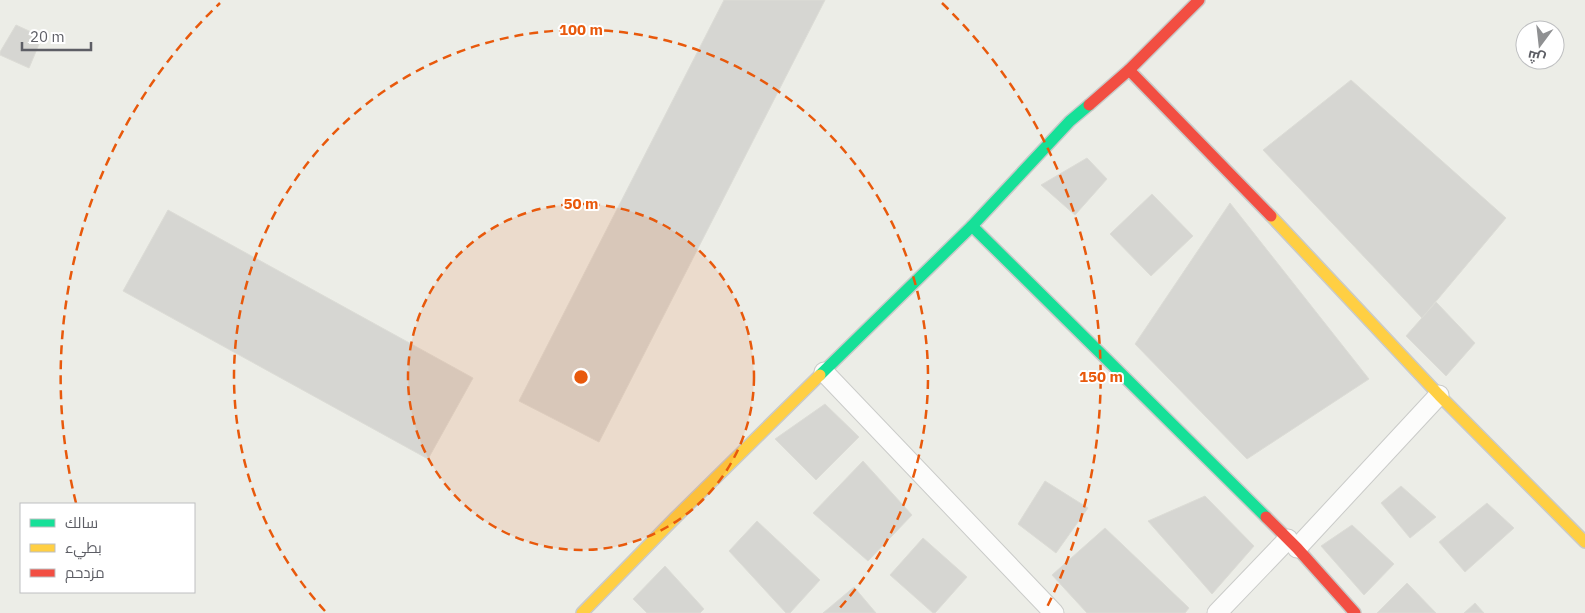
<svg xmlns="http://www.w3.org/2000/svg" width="1585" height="613" font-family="'IBM Plex Sans',Cairo,sans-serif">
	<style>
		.building { fill: #d6d6d2; stroke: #dcdcd6 }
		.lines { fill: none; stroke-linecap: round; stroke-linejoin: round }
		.street-casing { stroke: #cacbc9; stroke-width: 21 }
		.fast-casing { stroke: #c9cac9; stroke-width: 14 }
		.slow-casing { stroke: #c9cac9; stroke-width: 14 }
		.jam-casing { stroke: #c9cac9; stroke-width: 14 }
		.street { stroke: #fcfcfb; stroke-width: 19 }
		.fast { stroke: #16e098; stroke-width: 11 }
		.slow { stroke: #ffcf43; stroke-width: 11 }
		.jam { stroke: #f24e42; stroke-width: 11 }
		.ring { fill: none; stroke: #e8590c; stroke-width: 2.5; stroke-dasharray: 9 6 }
		.centre { fill: #e8590c; stroke: #fff; stroke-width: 2.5 }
		.ring-label { font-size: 15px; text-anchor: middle; font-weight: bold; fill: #e8590c; stroke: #fff; stroke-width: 4; stroke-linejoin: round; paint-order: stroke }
	</style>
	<rect width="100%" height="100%" fill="#ecede7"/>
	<g class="building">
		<polygon points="724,0 825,0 599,442 519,401"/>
		<polygon points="16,25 42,37 29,68 0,55 0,52"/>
		<polygon points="1351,80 1506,218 1422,318 1263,150"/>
		<polygon points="1087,158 1107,179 1075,215 1041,185"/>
		<polygon points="1152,194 1193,236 1151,276 1110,234"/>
		<polygon points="1230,203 1369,379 1247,459 1135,344"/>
		<polygon points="168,210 473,378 428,459 123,291"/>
		<polygon points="1436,302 1475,343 1446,376 1406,336"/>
		<polygon points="825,404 859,437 816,480 775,439"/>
		<polygon points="863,461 912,515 868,561 813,513"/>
		<polygon points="1045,481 1088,508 1056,553 1018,524"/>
		<polygon points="1401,486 1436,517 1410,538 1381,503"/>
		<polygon points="1205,496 1254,546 1212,594 1148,521"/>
		<polygon points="1487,503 1514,528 1465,572 1439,542"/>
		<polygon points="757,521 820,580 790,613 786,613 729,551"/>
		<polygon points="1352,525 1394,564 1364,595 1321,546"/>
		<polygon points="1105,528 1189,608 1185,613 1087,613 1052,575"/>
		<polygon points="923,538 967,577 935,613 933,613 890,575"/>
		<polygon points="665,566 704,609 700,613 647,613 633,599"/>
		<polygon points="1407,583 1436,613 1377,613"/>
		<polygon points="854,587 876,613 823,613"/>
		<polygon points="1475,603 1484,613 1464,613"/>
	</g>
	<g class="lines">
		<defs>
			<g id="street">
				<polyline points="824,372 1054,613"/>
				<polyline points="1297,548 1439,395"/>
				<polyline points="1217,613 1288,539"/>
			</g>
			<g id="fast">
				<polyline points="972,226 1266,517"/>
				<polyline points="820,375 972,226 1070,121 1089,105"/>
			</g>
			<g id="slow">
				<polyline points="1271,216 1439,395 1585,542"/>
				<polyline points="582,613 675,518 820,375"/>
			</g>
			<g id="jam">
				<polyline points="1129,70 1271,216"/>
				<polyline points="1089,105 1129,70 1199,0"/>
				<polyline points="1266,517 1297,548 1355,613"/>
			</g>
		</defs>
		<use href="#street" class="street-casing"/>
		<use href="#fast" class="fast-casing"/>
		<use href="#slow" class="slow-casing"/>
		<use href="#jam" class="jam-casing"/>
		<use href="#street" class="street"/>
		<use href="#fast" class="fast"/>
		<use href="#slow" class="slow"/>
		<use href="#jam" class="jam"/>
	</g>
	<circle cx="581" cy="377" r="173" fill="#e8590c" fill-opacity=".12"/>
	<g class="ring">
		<circle cx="581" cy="377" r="173"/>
		<path d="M325 611A347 347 0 1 1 837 611"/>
		<path d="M76 503A520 520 0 0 1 220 3M942 3A520 520 0 0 1 1046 609"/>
	</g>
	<circle cx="581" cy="377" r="8" class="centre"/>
	<g class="ring-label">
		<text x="581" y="35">100 m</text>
		<text x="581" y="209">50 m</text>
		<text x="1101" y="382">150 m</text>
	</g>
	<rect x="20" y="503" width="175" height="90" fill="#ffffff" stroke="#bebfc1"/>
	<rect x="30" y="519" width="25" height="8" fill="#16e098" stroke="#bebfc1"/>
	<text x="65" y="528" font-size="15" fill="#5d5e65">سالك</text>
	<rect x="30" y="544" width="25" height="8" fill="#ffcf43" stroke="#bebfc1"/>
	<text x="65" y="553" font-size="15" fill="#5d5e65">بطيء</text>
	<rect x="30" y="569" width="25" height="8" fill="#f24e42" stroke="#bebfc1"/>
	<text x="65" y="578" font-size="15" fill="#5d5e65">مزدحم</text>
	<g transform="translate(1540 45) rotate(195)"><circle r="24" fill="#ffffff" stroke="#bebfc1"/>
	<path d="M0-4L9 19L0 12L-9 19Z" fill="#8f9092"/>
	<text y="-8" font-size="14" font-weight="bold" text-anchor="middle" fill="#5d5e65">ش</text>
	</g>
	<path d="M22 42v8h69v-8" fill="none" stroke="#5d5e65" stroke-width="2.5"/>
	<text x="30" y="42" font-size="15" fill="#5d5e65" stroke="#ffffff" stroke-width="4" paint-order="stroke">20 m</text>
</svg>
